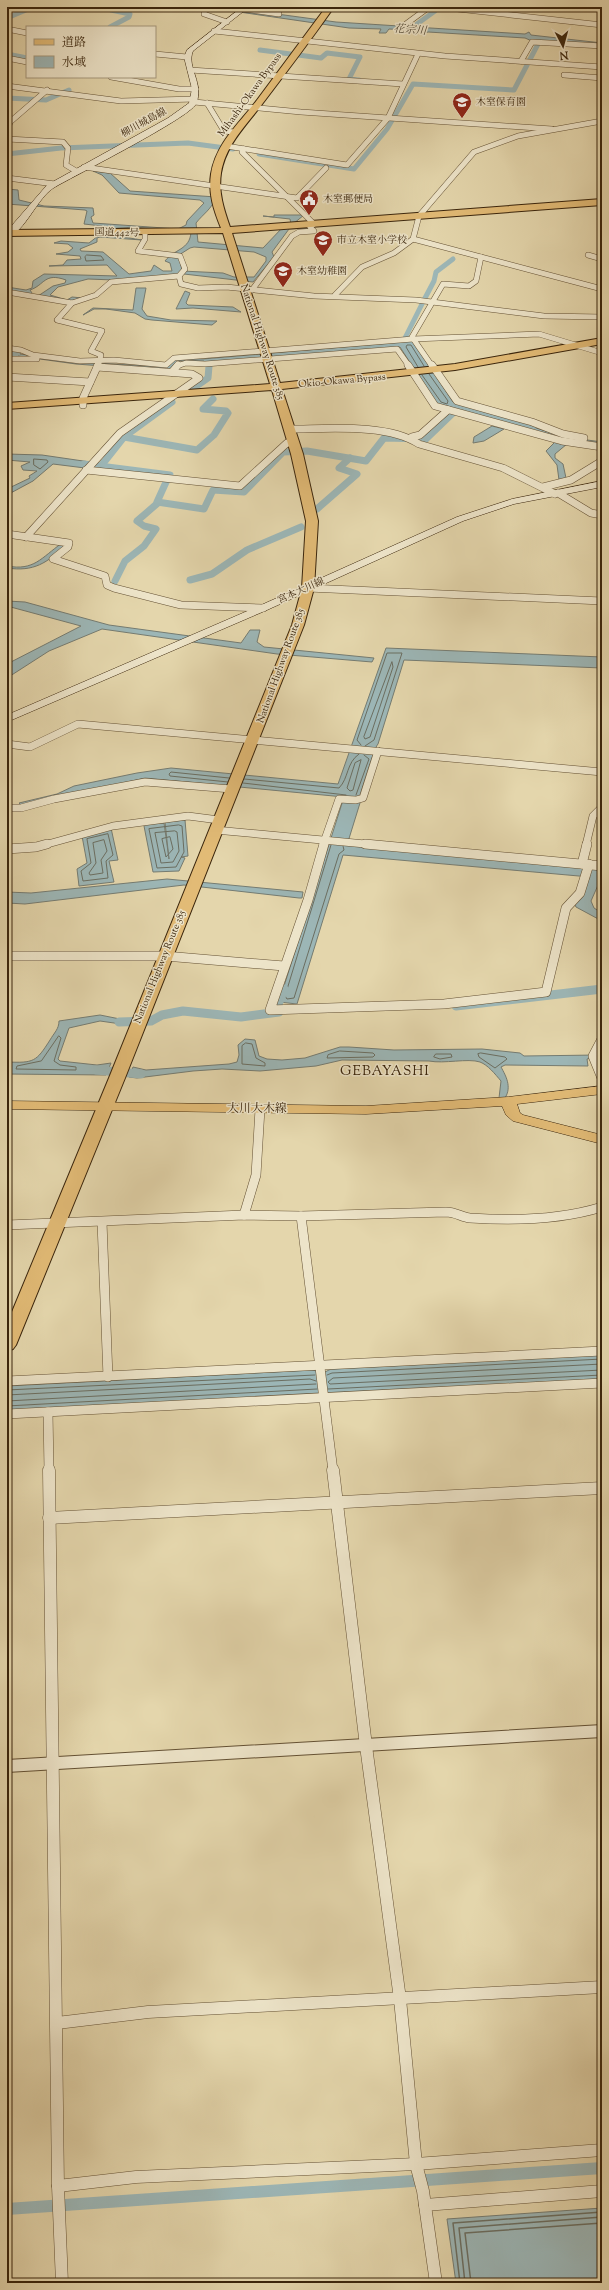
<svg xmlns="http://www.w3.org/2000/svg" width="609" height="2290" font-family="'Sorts Mill Goudy','Noto Serif JP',serif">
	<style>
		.water { fill: #9cb6b6; stroke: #757c72; fill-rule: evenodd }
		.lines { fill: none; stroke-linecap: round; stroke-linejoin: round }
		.shore-far1 { stroke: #6b6e61; stroke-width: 1 }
		.shore { stroke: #6b6e61; stroke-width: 1.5 }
		.canal-far3 { stroke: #9cb6b6; stroke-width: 5 }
		.canal-far2 { stroke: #9cb6b6; stroke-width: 7 }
		.canal-far1 { stroke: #9cb6b6; stroke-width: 9 }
		.canal { stroke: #9cb6b6; stroke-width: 12 }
		.minor-far3-casing { stroke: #645134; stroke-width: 6 }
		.minor-far2-casing { stroke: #645134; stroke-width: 8 }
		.minor-far1-casing { stroke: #645134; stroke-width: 10 }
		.minor-casing { stroke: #645134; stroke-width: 13 }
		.tertiary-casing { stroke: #645134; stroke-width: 2 }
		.secondary-casing { stroke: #3a250c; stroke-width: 1 }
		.primary-casing { stroke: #3a250c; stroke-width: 1 }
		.trunk-casing { stroke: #3a250c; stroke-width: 2 }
		.minor-far3 { stroke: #ede4c9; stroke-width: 5 }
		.minor-far2 { stroke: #ede4c9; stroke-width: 7 }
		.minor-far1 { stroke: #ede4c9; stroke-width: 9 }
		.minor { stroke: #ede4c9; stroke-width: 12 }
		.tertiary { fill: #ede4c9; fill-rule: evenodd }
		.secondary { fill: #ede4c9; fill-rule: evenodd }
		.primary { fill: #e2bb76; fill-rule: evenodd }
		.trunk { fill: #e2bb76; fill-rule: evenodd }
		.labels { text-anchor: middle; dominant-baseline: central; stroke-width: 3; stroke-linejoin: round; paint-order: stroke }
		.far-street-label { font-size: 10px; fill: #3a250c; stroke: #ede4c9 }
		.far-poi-label { font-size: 10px; fill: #3a250c; stroke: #ede4c9; text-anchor: start }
		.far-water-label { font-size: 11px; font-style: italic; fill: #524936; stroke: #ede4c9 }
		.street-label { font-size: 12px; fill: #3a250c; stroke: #ede4c9 }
		.quarter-label { font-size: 14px; letter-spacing: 1px; fill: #3a250c; stroke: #ede4c9 }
	</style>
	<rect width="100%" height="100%" fill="#e4d6ac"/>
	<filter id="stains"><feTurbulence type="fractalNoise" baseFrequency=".005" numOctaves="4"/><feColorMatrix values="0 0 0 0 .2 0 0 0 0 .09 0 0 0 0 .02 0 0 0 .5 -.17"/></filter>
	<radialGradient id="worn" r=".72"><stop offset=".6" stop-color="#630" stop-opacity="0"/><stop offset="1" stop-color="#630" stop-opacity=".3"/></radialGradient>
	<g class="water">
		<polygon points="205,7 225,7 336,22 525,34 529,32 531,35 602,43 602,46 532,41 525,38 428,32 422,34 423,31 389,29 386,33 379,33 381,29 349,28"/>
		<path d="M93,171L110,173L130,191L216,197C212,209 203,214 196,223L198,242L263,248L283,227L291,224L290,219L263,216L274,217V215H304L293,224L312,225L313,228L289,229L272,252L274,257L253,282L184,274L114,280L88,279L58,287L50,295L67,300L72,297L83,298L70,301L38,296L53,286L65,283L66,280C44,272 45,285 30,290L32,293L30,295L7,290V287L26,290L32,288L33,281L44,274L117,276L107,265L49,266L63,265L67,260L81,259L80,256L56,254L68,252L73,248L68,244L54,243L61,241L89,243L98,236L102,226L84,224L87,211L85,210L7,204L11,195L7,189L18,190L19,200L44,206L93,208L94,215L91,217L93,223L178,229L186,225L187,221L204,203L200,200L119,193L102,175ZM135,227L191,232C190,250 174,249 165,261L170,263L172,271H163L154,265L151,271L129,274L103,252L81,251L80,249L97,242V238L100,237L142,240L104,234L106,229ZM194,247L254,252L266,257V261L254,277H234L223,273L182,271L179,255L190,248Z"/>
		<polygon points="136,288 146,288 142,309 147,316 171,320 217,321 212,325 152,320 145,319 135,313 106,309 94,309 83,315 93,308 133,310"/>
		<polygon points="185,291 190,293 186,303 188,305 233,307 241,312 193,308 176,309"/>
		<polygon points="413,341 453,402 537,426 536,428 565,437 602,442 602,446 560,439 438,406 400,347 205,363 204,361 177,361 168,371 76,364 18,356 16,358 7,358 7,350 21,352 20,354 79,362 167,367 175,359 203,359"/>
		<polygon points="492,426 504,429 484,441 473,443 474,437"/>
		<polygon points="555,442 567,444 555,454 555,458 563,464 566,478 559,480 557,465 546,451"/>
		<polygon points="7,454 42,455 90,462 85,468 53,464 33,481 7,495 7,489 30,478 29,476 37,471 23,470 21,466 30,462 7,460"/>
		<path d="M62,543L66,545C47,563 34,572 7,568V566C34,571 41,558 62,543Z"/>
		<polygon points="7,601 25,602 109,625 241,643 250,630 260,630 257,642 264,647 374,658 372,662 277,654 102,629 49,651 7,678 7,664 81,626 7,606"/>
		<path d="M386,648L602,657V668L404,660L378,744C374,748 363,786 359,798L360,803L347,845L602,869V876L591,901L594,908L602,913V921L576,907L574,903L579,898L590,877L343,855L297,1004L279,1002L344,797L145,778L22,806L19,803L57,794L74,786L137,773L171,768L338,784Z"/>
		<polygon points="185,820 188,856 181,857 185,858 179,871 153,872 144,826 147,824 164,823 169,859 165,822"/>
		<polygon points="111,828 118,860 109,861 114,882 79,886 77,869 87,863 82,836"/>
		<polygon points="167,879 303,892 302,898 299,898 184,885 25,904 7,903 7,892 31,893"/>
		<path d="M100,1015L130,1021L128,1025L100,1021L69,1028L58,1059L60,1061L97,1065L111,1063L106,1075L7,1074V1062C34,1063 36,1062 50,1040C54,1033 59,1029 59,1021Z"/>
		<path d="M245,1039L255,1040L259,1056L267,1059L282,1060L305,1058L340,1047H349L394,1050L482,1049L520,1053L524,1056L597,1055L602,1048V1065L597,1057L587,1059L588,1066L505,1065L501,1067C506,1076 512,1087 505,1098H499L501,1081C495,1074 488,1065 480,1062C468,1058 444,1064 429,1061L342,1060L316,1066L260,1071L222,1069L193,1071L137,1078L129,1077L133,1067L146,1070L229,1064L237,1062L239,1055L238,1045Z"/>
		<polygon points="602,1355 602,1379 7,1410 7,1386 312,1370 325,1372 331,1369"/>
		<polygon points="602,2208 602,2283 456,2283 447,2219"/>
	</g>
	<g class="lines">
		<g class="shore-far1">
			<polygon points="87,255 101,256 104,260 86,261 85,257"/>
			<polyline points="418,367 406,347 407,345 411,345 424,366"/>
			<polyline points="422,375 441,402 447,404 448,401 429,374"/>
			<polygon points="34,459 47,460 48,462 40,469 34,465"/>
			<polygon points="392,662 393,667 370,737 365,739 364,737"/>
			<polyline points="361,745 357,740 387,653 402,653 374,740 365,746"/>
			<polygon points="361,760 353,790 350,791 347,788 355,763"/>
			<path d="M244,779L339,788C349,778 346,763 359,754"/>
			<polyline points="228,782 170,776 169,774 171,772 229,778"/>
			<polyline points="243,783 346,795"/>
			<polyline points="356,795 369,759 364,755"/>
			<polygon points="179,825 182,826 184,852 176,867 157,868 149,829"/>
			<polygon points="175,831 177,832 179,851 173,862 161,863 155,833"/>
			<polygon points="108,834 113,855 106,861 108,878 83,881 81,871 91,863 87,839"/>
			<polygon points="170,837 173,849 166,857 162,839"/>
			<polygon points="104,840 107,851 101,860 103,873 90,875 89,873 96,863 93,843"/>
			<polyline points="331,845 285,996 287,999 294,998 339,854 344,850 343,846"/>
			<polygon points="59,1036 61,1038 54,1061 60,1065 76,1067 76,1070 16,1069 17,1066 41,1061"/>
			<polygon points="246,1043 252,1044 256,1058 265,1063 265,1066 242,1064 242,1046"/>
			<polygon points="340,1051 373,1053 375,1055 373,1057 327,1058 328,1055"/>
			<polygon points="481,1053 505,1057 507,1059 495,1068 479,1057 478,1054"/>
			<polygon points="436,1054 451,1054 452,1057 440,1059 434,1057"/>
			<polyline points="602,1364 333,1378 328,1382 330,1384 602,1370"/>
			<polyline points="327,1375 332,1373 602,1359"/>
			<polyline points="328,1389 602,1375"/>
			<polyline points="7,1390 315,1375"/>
			<polyline points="7,1395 310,1379 316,1381"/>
			<polyline points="7,1401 316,1384"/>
			<polyline points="7,1406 317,1389"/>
		</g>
		<g class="shore">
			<polyline points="460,2283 453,2223 602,2212"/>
			<polyline points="465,2283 459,2228 602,2217"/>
			<polyline points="471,2283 465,2233 602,2223"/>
		</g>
		<g class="canal-far3">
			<polyline points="412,7 425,8"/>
			<polyline points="7,18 33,7"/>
			<polyline points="417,24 435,11 429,9"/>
			<polyline points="110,27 129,17 130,14 111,10 111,7"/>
			<polyline points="260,50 321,58 327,53 360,57 349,79 359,80"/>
			<polyline points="7,54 27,58"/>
			<polyline points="7,98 46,100 69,90"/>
			<polyline points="7,154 61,148 188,143 233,149"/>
			<polyline points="259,154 354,169 387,129 413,84 514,90 538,44"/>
			<polyline points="424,300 434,281 436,272 453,259"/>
			<polyline points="405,338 423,302"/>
		</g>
		<g class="canal-far2">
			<polyline points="191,390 208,378 209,366"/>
			<polyline points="124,437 197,450 214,435 228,413 226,411 203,409 213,399"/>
			<polyline points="84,464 170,475 169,478"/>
			<polyline points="101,466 124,437 172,402"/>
			<polyline points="167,480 157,502 204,509 213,490 244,492 283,452 307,451 366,461 384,438 426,439 453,413"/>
			<polyline points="317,509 357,474 339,468 350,458"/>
			<polyline points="190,580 212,574 247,550 301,527"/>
			<polyline points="115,581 125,561 144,546 156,529 144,526 137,521 159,502"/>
		</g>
		<g class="canal-far1">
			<polyline points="456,1006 602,989"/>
			<polyline points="275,1012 284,989"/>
			<polyline points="119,1022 151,1021 162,1015 183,1011 241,1017 279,1012"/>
			<polyline points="96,1070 141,1074"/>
		</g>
		<polyline class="canal" points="7,2209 602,2168"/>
		<defs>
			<g id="minor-far3">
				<polyline points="205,7 204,14 227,22"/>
				<polyline points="439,7 602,25"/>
				<polyline points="243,9 279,14"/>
				<polyline points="406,24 429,7"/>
				<polyline points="7,29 27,33"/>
				<polyline points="214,31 445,56 602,67"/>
				<polyline points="155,54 187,57"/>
				<polyline points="7,58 27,62"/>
				<polyline points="521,61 532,42 602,46"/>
				<polyline points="190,70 403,84"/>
				<polyline points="564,75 602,78"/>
				<polyline points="111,77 179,89 196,89"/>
				<polyline points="7,86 121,101 195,99"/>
				<polyline points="194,102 301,112 552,129"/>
				<polyline points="207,103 224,131 234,132"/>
				<polyline points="7,132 10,122 47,90"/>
				<polyline points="7,139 63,142 68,148 66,165 76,171"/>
				<polyline points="226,146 347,165 388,118 418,54"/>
				<polyline points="244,149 242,152 314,224 310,227 314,231 299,232 292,236 252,290"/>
				<polyline points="84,167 297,198 326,168"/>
				<polyline points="7,178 55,184"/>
				<polyline points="413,239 602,289"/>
				<polyline points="588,255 602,259"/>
				<polyline points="179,276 181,284 198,288 226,287 314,296 416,300 544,316 602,317"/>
				<polyline points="7,292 72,303 96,295 111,282 179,276 185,269 180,256 138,251 145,239 145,233"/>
				<polyline points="335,295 362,267 394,253 413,239 419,216 474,152 518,136 602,121"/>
				<polyline points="72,303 57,320 102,331 91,351 101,355 98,366"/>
				<polyline points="7,348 21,350 33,355 80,361 114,360 166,365 174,358 413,339 539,334 602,353"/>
				<polyline points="7,359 37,359"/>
				<polyline points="177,366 186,363 205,364 397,349 409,366"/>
				<polyline points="432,366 412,337 443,284 469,286 476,281 481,257"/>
			</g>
			<g id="minor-far2">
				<polyline points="408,365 435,406 562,441 602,447"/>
				<polyline points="432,365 457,401 532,422 563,434 584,438"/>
				<polyline points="172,372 178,365"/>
				<polyline points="7,377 90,382"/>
				<polyline points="83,405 83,398 98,365"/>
				<path d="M289,429C327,429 387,423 419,444L503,468L555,494"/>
				<polyline points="412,437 420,435 448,410"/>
				<polyline points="86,470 240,486 287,443 292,443"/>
				<polyline points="543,487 571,480 602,461"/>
				<polyline points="558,493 591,513 602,515"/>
				<polyline points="7,534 69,543 68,547 53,559 105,576 107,585 114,588 181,605 263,608"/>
				<polyline points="26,537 120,433 199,378 192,374 97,367"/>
				<polyline points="308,588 602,601"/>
				<polyline points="7,744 30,747 78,724 602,772"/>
				<polyline points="7,808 21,808 54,799 145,782 231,789"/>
				<polyline points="215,830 376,845"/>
				<polyline points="44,845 113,826 188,816 219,820"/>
				<polyline points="323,845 339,799 356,800 363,798 378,751"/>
				<polyline points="586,845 593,816 602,807"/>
			</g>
			<g id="minor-far1">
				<polyline points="324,844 308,900 270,1010 444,1004 546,992 566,908 580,893 589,864"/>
				<polyline points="365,844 602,866"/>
				<polyline points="7,849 36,847 47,844"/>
				<polyline points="582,864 587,844"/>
				<polyline points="7,956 165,956 284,966"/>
				<polyline points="602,1039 593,1056 602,1078"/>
				<polyline points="244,1215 256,1175 260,1109"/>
				<polyline points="301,1216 333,1471"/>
				<polyline points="102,1222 108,1377"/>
				<path d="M7,1225L244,1215L301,1216L446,1212C455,1212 462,1217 470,1218C514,1221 560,1220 602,1207"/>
				<polyline points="7,1381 602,1351"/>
				<polyline points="48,1412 49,1471"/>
				<polyline points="7,1414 602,1383"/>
			</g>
			<g id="minor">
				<polyline points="49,1470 58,2186 62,2283"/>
				<polyline points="333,1470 366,1746 400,1999 416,2164 423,2191 436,2283"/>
				<polyline points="49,1518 602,1488"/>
				<polyline points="57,2023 148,2012 602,1987"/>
				<polyline points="58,2186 136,2177 416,2164 602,2150"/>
				<polyline points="425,2205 602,2191"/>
			</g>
			<polygon id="tertiary" points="602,1725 602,1737 7,1772 7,1760"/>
			<g id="secondary">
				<path d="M242,7H249L193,51C186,67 205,84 196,104C189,118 76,175 55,187C37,197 25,233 7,237V231L47,185L168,118L189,103L192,89L184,57L187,50Z"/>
				<polygon points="602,481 602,487 514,504 463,521 267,610 7,722 7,715 259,606 457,517 512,499"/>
			</g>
			<polygon id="primary" points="602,1086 602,1094 517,1104 520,1113 523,1115 602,1135 602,1144 513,1121 506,1115 502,1106 366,1114 7,1109 7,1101 366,1106 508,1097"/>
			<path id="trunk" d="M326,7H334C311,40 287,71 263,103C246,126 226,144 221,173C218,192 224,210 230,227L602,199V205L232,233L280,383L455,364L602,338V344L455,370L282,389L303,454L318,521L314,588L304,625L125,1078L16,1345L13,1349L7,1351V1324L109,1078L292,625L302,588L306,521L291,454L272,390L7,409V403L270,384L223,233L7,236V230L221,228C214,211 208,193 211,174C216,143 239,124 257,100C280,69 303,38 326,7Z"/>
		</defs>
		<use href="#minor-far3" class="minor-far3-casing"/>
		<use href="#minor-far2" class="minor-far2-casing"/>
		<use href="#minor-far1" class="minor-far1-casing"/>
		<use href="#minor" class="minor-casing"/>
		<use href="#tertiary" class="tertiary-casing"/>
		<use href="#secondary" class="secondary-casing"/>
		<use href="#primary" class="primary-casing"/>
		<use href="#trunk" class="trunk-casing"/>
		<use href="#minor-far3" class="minor-far3"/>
		<use href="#minor-far2" class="minor-far2"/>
		<use href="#minor-far1" class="minor-far1"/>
		<use href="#minor" class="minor"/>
		<use href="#tertiary" class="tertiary"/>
		<use href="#secondary" class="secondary"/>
		<use href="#primary" class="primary"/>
		<use href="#trunk" class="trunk"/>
	</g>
	<defs>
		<symbol id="school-pin" viewBox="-11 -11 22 30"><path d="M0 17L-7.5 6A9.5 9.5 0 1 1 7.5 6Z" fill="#8f2418" stroke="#ede4c9"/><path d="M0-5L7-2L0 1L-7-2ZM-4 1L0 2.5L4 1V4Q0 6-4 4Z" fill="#fff"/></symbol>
		<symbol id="civic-pin" viewBox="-11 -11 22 30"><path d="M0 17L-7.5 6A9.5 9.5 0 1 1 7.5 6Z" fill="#8f2418" stroke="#ede4c9"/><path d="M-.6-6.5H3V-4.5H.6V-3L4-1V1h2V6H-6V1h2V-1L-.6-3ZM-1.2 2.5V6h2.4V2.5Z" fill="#fff"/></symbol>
	</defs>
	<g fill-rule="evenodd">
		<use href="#school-pin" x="451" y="91" width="22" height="30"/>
		<use href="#civic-pin" x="298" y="188" width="22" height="30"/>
		<use href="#school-pin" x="312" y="229" width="22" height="30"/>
		<use href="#school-pin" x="272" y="260" width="22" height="30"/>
	</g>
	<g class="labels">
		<g class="far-street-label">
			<text transform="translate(250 95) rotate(-54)">Mihashi-Okawa Bypass</text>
			<text transform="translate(144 123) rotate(-29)">柳川城島線</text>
			<text transform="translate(117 233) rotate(1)">国道442号</text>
			<text transform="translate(262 342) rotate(72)">National Highway Route 385</text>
			<text transform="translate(342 381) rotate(-5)">Okio-Okawa Bypass</text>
			<text transform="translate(301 591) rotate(-24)">宮本大川線</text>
			<text transform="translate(281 666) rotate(-70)">National Highway Route 385</text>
			<text transform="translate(160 967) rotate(-68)">National Highway Route 385</text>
		</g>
		<g class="far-poi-label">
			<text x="476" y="102">木室保育園</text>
			<text x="323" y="199">木室郵便局</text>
			<text x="337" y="240">市立木室小学校</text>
			<text x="297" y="271">木室幼稚園</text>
		</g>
		<g class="far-water-label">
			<text transform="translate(410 30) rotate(4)">花宗川</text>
		</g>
		<g class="street-label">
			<text x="257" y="1109">大川大木線</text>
		</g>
		<g class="quarter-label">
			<text x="385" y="1072">GEBAYASHI</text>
		</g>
	</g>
	<rect width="609" height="2290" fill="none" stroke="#e4d6ac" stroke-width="24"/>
	<rect x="8" y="8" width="593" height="2274" fill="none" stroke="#3a250c" stroke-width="2"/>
	<rect x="12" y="12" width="585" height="2266" fill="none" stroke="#3a250c"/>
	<rect x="26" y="26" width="130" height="52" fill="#ede4c9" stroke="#a5987d"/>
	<rect x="34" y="39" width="20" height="6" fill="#e2bb76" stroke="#a5987d"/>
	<text x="62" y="46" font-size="12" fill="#3a250c">道路</text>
	<rect x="34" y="56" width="20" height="12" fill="#9cb6b6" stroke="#a5987d"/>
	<text x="62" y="66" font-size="12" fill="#3a250c">水域</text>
	<g transform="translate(563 46) rotate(174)" stroke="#ede4c9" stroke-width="3" paint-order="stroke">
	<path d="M0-3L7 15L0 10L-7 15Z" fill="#3a250c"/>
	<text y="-6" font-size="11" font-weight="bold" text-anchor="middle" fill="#3a250c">N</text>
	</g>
	<rect width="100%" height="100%" filter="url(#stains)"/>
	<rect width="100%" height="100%" fill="url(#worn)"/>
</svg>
